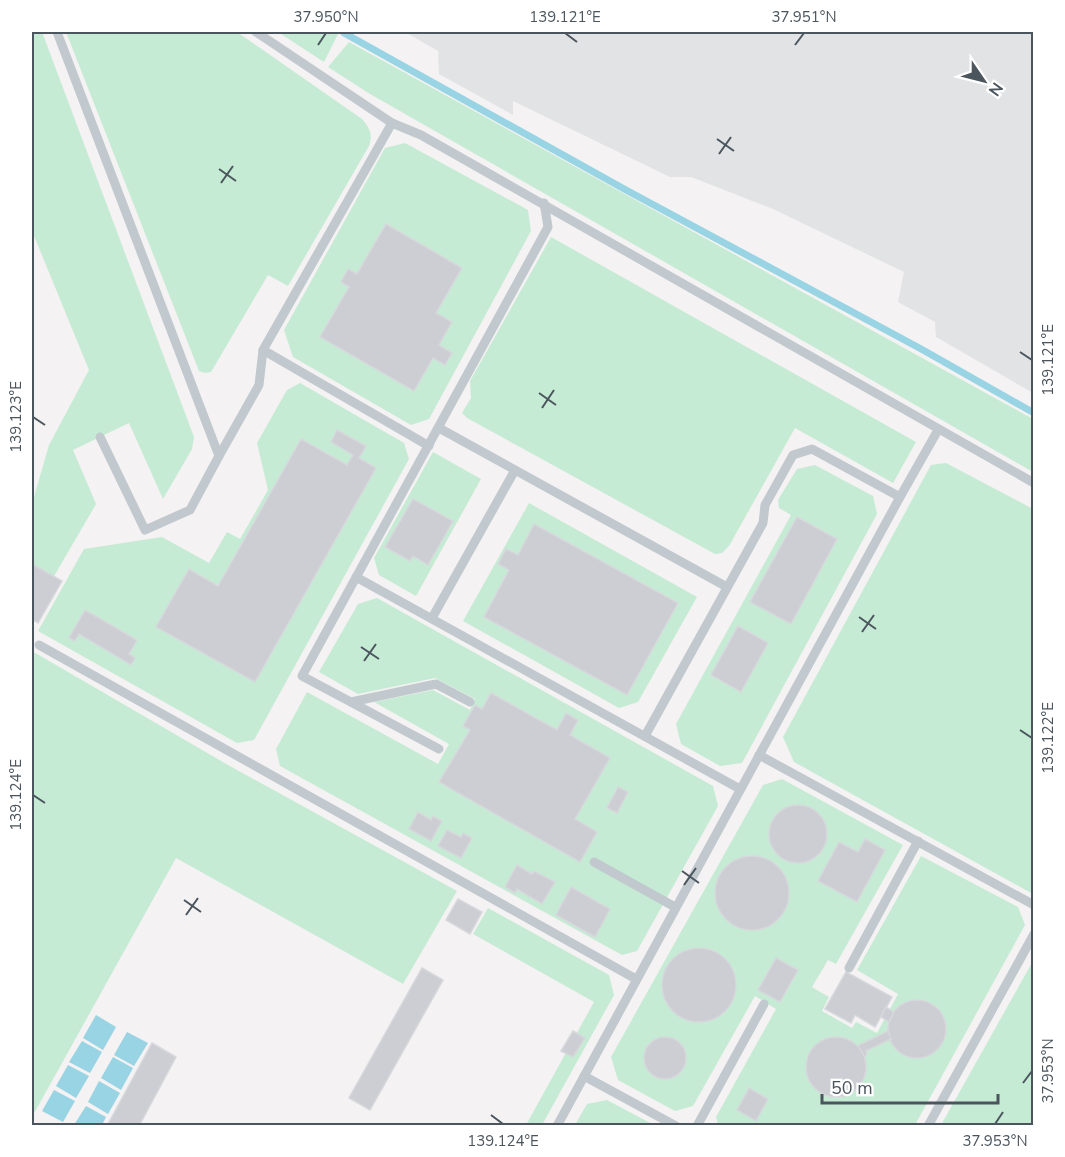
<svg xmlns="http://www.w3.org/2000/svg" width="1065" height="1157" font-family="'Nunito Sans',sans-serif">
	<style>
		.airport { fill: #e1e3e5 }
		.green { fill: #c6ebd4 }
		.water { fill: #98d4e3 }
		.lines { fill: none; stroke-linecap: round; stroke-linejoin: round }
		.stream { stroke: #98d4e3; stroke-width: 7 }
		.building { fill: #ccced3; stroke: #d6d8dc; stroke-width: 1.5 }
		.service { stroke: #c1c9ce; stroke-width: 9 }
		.ticks { fill: none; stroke: #4b555d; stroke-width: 2 }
		.neatline { fill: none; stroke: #4b555d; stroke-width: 2 }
		.ticks-label { font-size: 15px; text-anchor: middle; fill: #4b555d }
	</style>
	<rect width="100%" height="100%" fill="#f4f2f2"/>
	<polygon class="airport" points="405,32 1033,32 1033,393 936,337 935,322 898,302 904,272 773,209 691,177 670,177 513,101 513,115 439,74 438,51"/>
	<g class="green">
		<polygon points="32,32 42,32 194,437 192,449 163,499 129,423 73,450 96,504 32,614 32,504 49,445 89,370 32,231"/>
		<path d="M66,32H237L362,119C370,128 373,135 369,146L288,286L268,275L211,372L205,373L199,371Z"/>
		<polygon points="278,32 339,32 324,62"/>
		<polygon points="349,42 1033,419 1033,472 370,94 328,67"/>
		<polygon points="405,143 528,210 531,231 429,419 411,425 293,357 284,330 385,148"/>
		<polygon points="551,237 916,442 893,483 795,428 729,546 722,553 715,554 467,418 462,413 471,398 470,381"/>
		<polygon points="300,383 404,443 409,459 254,740 237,743 38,631 84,549 162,537 209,563 227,532 240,539 268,490 257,443 287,390"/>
		<polygon points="433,452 481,479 416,596 379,575 374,558"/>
		<polygon points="946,463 1033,509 1033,894 794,762 783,737 931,465"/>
		<polygon points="815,465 873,496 877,514 742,763 720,766 681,744 676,724 791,515 779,508 778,500 797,469"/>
		<polygon points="529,503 697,597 638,702 619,708 463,621"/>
		<polygon points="377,598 713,786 718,806 637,951 622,955 280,766 276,749 307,692 438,764 449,744 374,702 433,690 470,710 475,699 435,678 358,694 319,672 358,604"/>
		<polygon points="32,651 228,765 457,891 403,984 176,858 32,1117"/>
		<polygon points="782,779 903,845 836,964 828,960 812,987 829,997 822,1011 852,1028 856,1022 877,1033 898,994 857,970 921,856 1018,907 1025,925 915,1125 718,1125 716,1117 776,1009 755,996 693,1106 675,1111 618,1080 611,1057 763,785"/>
		<polygon points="488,908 609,975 614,995 542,1125 526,1125 594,1002 473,934"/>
		<polygon points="1033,961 1033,1125 941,1125"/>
		<polygon points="607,1100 654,1125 575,1125 587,1104"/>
	</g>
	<g class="water">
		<polygon points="96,1015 116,1027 103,1050 83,1038"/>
		<polygon points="127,1032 148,1043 134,1066 114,1055"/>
		<polygon points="82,1041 102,1052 90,1073 69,1062"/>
		<polygon points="113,1057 133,1068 121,1090 101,1078"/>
		<polygon points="68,1065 89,1076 76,1098 56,1086"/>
		<polygon points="99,1081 120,1093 108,1114 88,1102"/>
		<polygon points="54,1090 75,1101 63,1122 42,1111"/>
		<polygon points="86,1106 106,1117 102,1125 74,1125"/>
	</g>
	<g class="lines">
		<polyline class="stream" points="344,33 626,190 923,350 1034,413"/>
	</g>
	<g class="building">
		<polygon points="386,224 462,268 436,313 452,322 439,345 452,353 445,365 433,358 414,391 320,337 349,287 341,282 348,269 357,274"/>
		<polygon points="337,430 366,446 359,458 376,468 255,682 156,627 189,569 218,586 301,439 347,465 353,455 331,442"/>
		<polygon points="413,499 453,521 428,565 413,556 410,561 385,547"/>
		<polygon points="797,517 837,539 791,624 750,602"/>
		<polygon points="534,524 678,603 627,695 484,617 509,570 498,564 506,549 518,555"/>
		<polygon points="32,564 62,581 38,623 32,619"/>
		<polygon points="85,610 137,640 129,654 135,658 131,665 79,634 75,641 69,638"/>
		<polygon points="738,626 768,643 741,692 711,675"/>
		<polygon points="491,693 557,730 566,713 578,720 570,735 610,758 575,819 597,832 580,862 439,782 470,730 463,726 475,705 482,709"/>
		<polygon points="618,787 628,792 617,813 607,808"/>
		<circle cx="798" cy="834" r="29"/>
		<polygon points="418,812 431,820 433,816 442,821 431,841 409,829"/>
		<polygon points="447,830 461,837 463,833 472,838 461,858 438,846"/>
		<polygon points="865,839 885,850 857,902 818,881 839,842 858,852"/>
		<circle cx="752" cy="893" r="37"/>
		<polygon points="517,865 532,874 534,871 555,882 542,904 517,889 515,893 505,887"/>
		<polygon points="571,887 610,909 595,937 556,915"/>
		<polygon points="458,899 482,912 470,934 446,920"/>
		<circle cx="699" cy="985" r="37"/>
		<polygon points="776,958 798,970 780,1002 758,990"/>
		<polygon points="422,968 443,980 370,1110 349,1098"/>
		<polygon points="846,972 892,997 875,1027 855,1015 851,1023 825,1009"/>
		<circle cx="917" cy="1029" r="29"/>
		<polygon points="886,1007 894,1012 889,1022 881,1017"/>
		<polygon points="573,1031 585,1038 573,1057 561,1051"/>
		<polygon points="888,1031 891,1039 866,1051 867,1055 864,1057 857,1046"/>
		<circle cx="665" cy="1058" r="21"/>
		<circle cx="836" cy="1067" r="30"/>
		<polygon points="152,1043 176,1057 139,1126 107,1126"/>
		<polygon points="749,1088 768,1099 756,1121 737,1110"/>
	</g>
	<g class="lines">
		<g class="service">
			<polyline points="57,32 219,456 190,510 145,530 100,437"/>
			<polyline points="256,32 392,123 421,135 1034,483"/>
			<polyline points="263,350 429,446"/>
			<polyline points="439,428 727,587"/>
			<polyline points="219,456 259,385 263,350 392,123"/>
			<polyline points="900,497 938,430"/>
			<polyline points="356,577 740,789"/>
			<polyline points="432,618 515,470"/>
			<polyline points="39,645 636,979"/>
			<polyline points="351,702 436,684 470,702"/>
			<polyline points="439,749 302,676 548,227 544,203"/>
			<polyline points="759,755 1034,905"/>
			<polyline points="594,862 675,907"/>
			<polyline points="849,968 918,841"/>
			<polyline points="584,1076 676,1126"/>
			<polyline points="557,1126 900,497 812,449 793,455 765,505 763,523 645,736"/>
			<polyline points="697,1126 764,1004"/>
			<polyline points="928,1126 1034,934"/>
		</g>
	</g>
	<path class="ticks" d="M565,33L577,42M318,45L326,33M795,45L804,33M717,139L734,151M719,154L731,137M219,169L236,181M221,183L233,166M1020,352L1032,360M539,393L556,405M542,408L554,390M33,417L45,425M859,617L876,629M862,632L874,615M361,647L379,659M364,661L376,644M1020,730L1032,738M33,795L45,803M682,871L699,883M684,885L696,868M184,900L201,912M186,915L198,898M1023,1083L1032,1071M491,1115L503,1124M995,1124L1003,1112"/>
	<rect width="1065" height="1157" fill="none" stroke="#ffffff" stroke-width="66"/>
	<g transform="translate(984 81) rotate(125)" stroke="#ffffff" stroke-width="4.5" paint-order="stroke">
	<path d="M0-4.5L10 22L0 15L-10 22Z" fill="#4b555d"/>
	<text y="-9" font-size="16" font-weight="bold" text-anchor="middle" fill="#4b555d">N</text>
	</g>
	<path d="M822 1094v9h176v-9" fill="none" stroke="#4b555d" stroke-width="3"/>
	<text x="831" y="1094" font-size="18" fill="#4b555d" stroke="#ffffff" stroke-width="4.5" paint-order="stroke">50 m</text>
	<rect x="33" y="33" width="999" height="1091" class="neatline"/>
	<g class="ticks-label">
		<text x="326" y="22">37.950°N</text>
		<text x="565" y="22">139.121°E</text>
		<text x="804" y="22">37.951°N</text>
		<text transform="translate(1048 360) rotate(-90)" y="5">139.121°E</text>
		<text transform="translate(16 417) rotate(-90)" y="5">139.123°E</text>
		<text transform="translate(1048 738) rotate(-90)" y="5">139.122°E</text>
		<text transform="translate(16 795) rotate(-90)" y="5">139.124°E</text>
		<text transform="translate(1048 1071) rotate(-90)" y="5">37.953°N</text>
		<text x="503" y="1146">139.124°E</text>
		<text x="995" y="1146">37.953°N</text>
	</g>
</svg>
